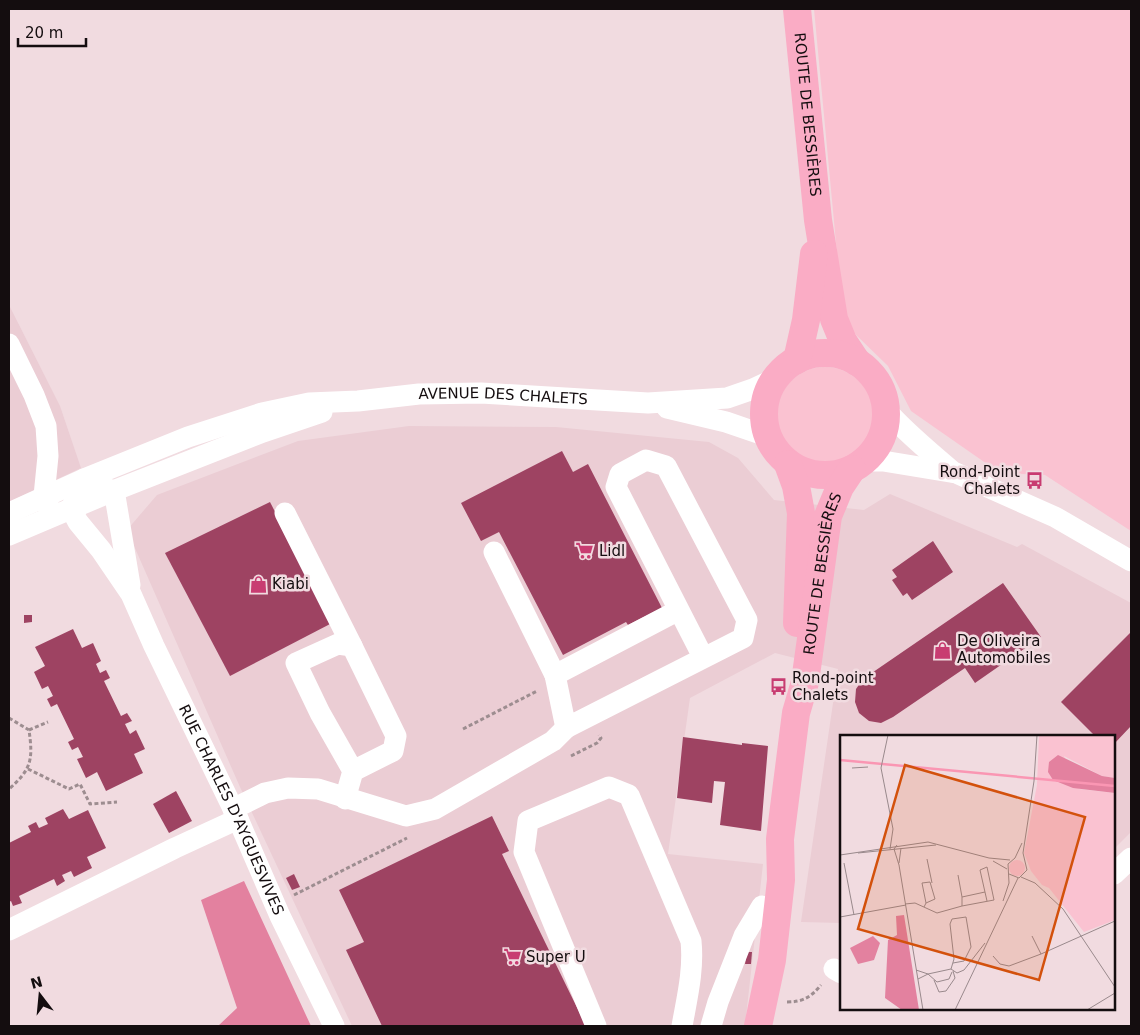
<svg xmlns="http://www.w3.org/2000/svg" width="1140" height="1035" font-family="'DejaVu Sans',sans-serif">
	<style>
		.built { fill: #ebcdd4 }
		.green { fill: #fac2d1 }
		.forest { fill: #e3819f }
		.building { fill: #9e4362 }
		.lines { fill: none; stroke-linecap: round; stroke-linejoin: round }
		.path { stroke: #9d8d90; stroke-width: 3; stroke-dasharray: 4 2.5; stroke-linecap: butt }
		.minor { stroke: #fff; stroke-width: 21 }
		.major { stroke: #faacc5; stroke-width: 28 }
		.labels { text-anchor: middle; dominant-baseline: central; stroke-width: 5; stroke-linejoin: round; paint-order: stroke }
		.street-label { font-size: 15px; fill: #140d0f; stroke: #f1dbe0 }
		.poi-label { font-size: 15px; fill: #140d0f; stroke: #f1dbe0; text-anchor: start }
		.inset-river { fill: none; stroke: #fa96b3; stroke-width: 2.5 }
		.inset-road { fill: none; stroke: #99898c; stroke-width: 1 }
		.view { fill: #d3510c; fill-opacity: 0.15; stroke: #d3510c; stroke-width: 2.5 }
		.inset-edge { fill: none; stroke: #140d0f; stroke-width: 2.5 }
	</style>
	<rect width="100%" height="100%" fill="#f1dbe0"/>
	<g class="built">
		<polygon points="9,305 60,406 81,468 9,502"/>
		<polygon points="409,426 556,427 709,442 738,458 774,500 864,510 890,494 1017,547 1022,544 1131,603 1131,832 1114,849 1114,736 841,736 841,923 801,922 838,669 775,653 690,698 668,854 763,864 745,1026 352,1026 240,787 127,530 157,495 298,441"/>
	</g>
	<g class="green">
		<polygon points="814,9 1131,9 1131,531 1045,475 1000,473 911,411 888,366 853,332 843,317"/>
		<circle cx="825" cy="415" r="48"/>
	</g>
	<polygon class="forest" points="244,881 311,1026 218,1026 237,1008 201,900"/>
	<g class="building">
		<polygon points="562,451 573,472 588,464 662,608 628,625 626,622 563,655 499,532 481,541 461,503"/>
		<polygon points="270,502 332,623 230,676 165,553"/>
		<polygon points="933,541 953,572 912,600 907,593 903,596 892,580 897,577 892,570"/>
		<polygon points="1003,583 1041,637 975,683 965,668 893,717 881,723 869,721 859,713 855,702 856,689 863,679"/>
		<polygon points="24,615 32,615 32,622 24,623"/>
		<polygon points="73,629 82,648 93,643 101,661 96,664 100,673 106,670 110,678 104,681 121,716 127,713 132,721 125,724 130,734 136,730 145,749 134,754 143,773 106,791 97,772 86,778 77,759 83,757 78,747 72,750 68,742 74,739 57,704 51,707 47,699 53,696 48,686 42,689 34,672 45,666 35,647"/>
		<polygon points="1131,632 1131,726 1114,744 1114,736 1095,736 1061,702"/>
		<polygon points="683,737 742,745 742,743 768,746 761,831 720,825 725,782 714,781 712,803 677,798"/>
		<polygon points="176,791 192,821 169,833 153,804"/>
		<polygon points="63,809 69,819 88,810 106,848 87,857 92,868 74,877 71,871 62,875 65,881 57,886 54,879 19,896 22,903 13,906 11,901 9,902 9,843 31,832 28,826 36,822 39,828 48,824 45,818"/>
		<polygon points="492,816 509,851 502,854 586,1026 382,1026 346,950 364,942 339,890"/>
		<polygon points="294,874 300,887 292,890 286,878"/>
		<polygon points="747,952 752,952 751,964 745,964"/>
	</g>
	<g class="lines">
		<g class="path">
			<path d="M9,718L29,730C33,759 32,769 9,789"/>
			<polyline points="463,729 537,691"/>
			<polyline points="29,730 48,722"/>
			<polyline points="571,756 597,743 601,738 599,735"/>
			<polyline points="28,769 69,789 80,784 90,804 117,802"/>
			<polyline points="294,895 407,838"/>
			<path d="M787,1002C803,1002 811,997 821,985"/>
		</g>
		<g class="minor">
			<polyline points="9,344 34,395 46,426 48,456 44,496 49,507"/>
			<polyline points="667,408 726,422 767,436"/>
			<path d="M886,410C906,433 930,452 953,472"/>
			<polyline points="864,461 883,461 956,473 1055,517 1131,561"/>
			<path id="s1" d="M84,479L71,509L78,522L101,550L131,594L154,646L238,819L280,916L334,1026"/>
			<polyline points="101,486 113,491 115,496 130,585"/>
			<path id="s2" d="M9,513L84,479L188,437L262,413L309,403L358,401L419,394L481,393L648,403L727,398L753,389L774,379"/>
			<polyline points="285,513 352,646"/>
			<polyline points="9,535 113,491 263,432 322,412"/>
			<polyline points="494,552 555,675"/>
			<polyline points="679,610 555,675 566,728 743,638 747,620 666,466 646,460 620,474 616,487 703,657"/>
			<polyline points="345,799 353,771 320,713 296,663 338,644 352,646 396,736 393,751 353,771"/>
			<polyline points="233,809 265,793 288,788 318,789 406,816 435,809 553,741 566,728"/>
			<polyline points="1114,874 1131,858"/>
			<polyline points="9,930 175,848 238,819"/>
			<polyline points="834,969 841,973"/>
			<path d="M596,1026L524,852L528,821L609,787L629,795L691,941C694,970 687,998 682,1026"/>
			<polyline points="711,1026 718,1002 744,936 762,906"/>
		</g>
		<g class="major">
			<path id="s3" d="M797,9L818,220L834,319L843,341L857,362"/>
			<circle cx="825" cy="414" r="61"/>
			<polyline points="797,360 806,320 814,254"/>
			<polyline points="788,464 796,486 801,513 797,623"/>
			<path id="s4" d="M758,1026L772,960L781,880L780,839L796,713L805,682L828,516L840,487L852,469"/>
		</g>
	</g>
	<defs>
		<symbol id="bus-bare" viewBox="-9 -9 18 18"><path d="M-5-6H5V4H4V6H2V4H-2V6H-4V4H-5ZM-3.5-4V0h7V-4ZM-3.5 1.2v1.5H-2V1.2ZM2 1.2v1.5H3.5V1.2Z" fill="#c83c71" stroke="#f1dbe0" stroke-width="2.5" paint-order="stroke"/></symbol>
		<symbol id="supermarket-bare" viewBox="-9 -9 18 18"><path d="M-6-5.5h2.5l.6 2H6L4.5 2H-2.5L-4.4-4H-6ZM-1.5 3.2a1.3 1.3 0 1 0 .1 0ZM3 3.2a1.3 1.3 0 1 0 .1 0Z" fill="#c83c71" stroke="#f1dbe0" stroke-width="2.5" paint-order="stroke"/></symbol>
		<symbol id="shop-bare" viewBox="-9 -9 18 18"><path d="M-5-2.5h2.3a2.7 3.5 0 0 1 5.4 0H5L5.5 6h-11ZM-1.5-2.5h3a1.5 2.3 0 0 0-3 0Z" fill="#c83c71" stroke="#f1dbe0" stroke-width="2.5" paint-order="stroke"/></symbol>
	</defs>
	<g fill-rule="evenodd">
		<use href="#bus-bare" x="1022" y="468" width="25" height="25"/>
		<use href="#supermarket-bare" x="572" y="538" width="25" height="25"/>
		<use href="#shop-bare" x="246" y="572" width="25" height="25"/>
		<use href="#shop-bare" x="930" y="638" width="25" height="25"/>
		<use href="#bus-bare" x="766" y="674" width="25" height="25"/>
		<use href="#supermarket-bare" x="500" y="944" width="25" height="25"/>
	</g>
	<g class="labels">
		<g class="street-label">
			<text stroke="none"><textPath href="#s3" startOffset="106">ROUTE DE BESSIÈRES</textPath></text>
			<text stroke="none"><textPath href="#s2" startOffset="515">AVENUE DES CHALETS</textPath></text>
			<text stroke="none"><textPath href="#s4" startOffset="458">ROUTE DE BESSIÈRES</textPath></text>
			<text stroke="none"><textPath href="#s1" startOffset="375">RUE CHARLES D'AYGUESVIVES</textPath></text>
		</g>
		<g class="poi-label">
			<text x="1020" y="472" text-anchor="end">Rond-Point<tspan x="1020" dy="17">Chalets</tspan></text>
			<text x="599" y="551">Lidl</text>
			<text x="272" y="584">Kiabi</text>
			<text x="957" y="641">De Oliveira<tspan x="957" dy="17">Automobiles</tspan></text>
			<text x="792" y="678">Rond-point<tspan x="792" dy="17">Chalets</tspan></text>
			<text x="526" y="957">Super U</text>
		</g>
	</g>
	<g transform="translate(840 735)">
		<rect width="275" height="275" fill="#f1dbe0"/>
		<path d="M199,0H275V43L262,41L224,21L239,54L275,58V185L244,197L209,153L202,150L191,136L184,118L197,50ZM169 133a8 8 0 1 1 16 0a8 8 0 1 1-16 0Z" fill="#fac2d1"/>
		<path d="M218,20L262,41L275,43V58L233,53L213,45L208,37L209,27ZM64,180L79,275H62L45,263L48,205L57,200L56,181ZM33,201L40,208L34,225L18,229L10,213Z" fill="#e3819f"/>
		<path class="inset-river" d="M0,25L275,51"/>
		<path class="inset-road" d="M48,0L41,33L53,94L50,114M12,33L28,32M57,110L54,114L59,130L83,275M18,118L96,110M0,120L88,107L149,123L170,125M87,124L92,148M153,126L167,134M4,128L14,180M59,128L61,113M169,139L179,143L187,135L183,118L194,46L197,0M118,140L122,162M181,142L195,148L223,174L275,252M145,157L122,162V171L154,165L147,132L140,135L147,166M163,166L169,148L168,129L175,123L182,108M65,169L75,168L97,178L122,171M84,172L86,168L82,148L90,147L95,164L86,168M0,182L66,170M192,201L201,219L275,186M153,221L160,229L169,231L201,219M111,234L117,238L124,235L145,208M76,235L88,239L78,244M88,239L111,234L114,224L110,189L112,184L126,182L131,212L124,226L113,228M88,239L97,247L109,244L112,237M94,245L99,257L106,256L115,243L113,236M115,275L178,143M247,275L275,258"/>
		<path class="view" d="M65,30L245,82L199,245L18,194Z"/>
		<rect width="275" height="275" class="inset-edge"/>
	</g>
	<rect width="1140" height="1035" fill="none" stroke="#140d0f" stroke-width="20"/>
	<g transform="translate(40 995) rotate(344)" stroke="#f1dbe0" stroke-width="4" paint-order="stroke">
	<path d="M0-4L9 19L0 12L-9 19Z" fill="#140d0f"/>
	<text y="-8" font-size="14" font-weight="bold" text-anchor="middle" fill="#140d0f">N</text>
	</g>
	<path d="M18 38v8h68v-8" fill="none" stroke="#140d0f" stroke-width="2.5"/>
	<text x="25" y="38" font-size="15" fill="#140d0f" stroke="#f1dbe0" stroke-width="4" paint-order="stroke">20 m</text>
</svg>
